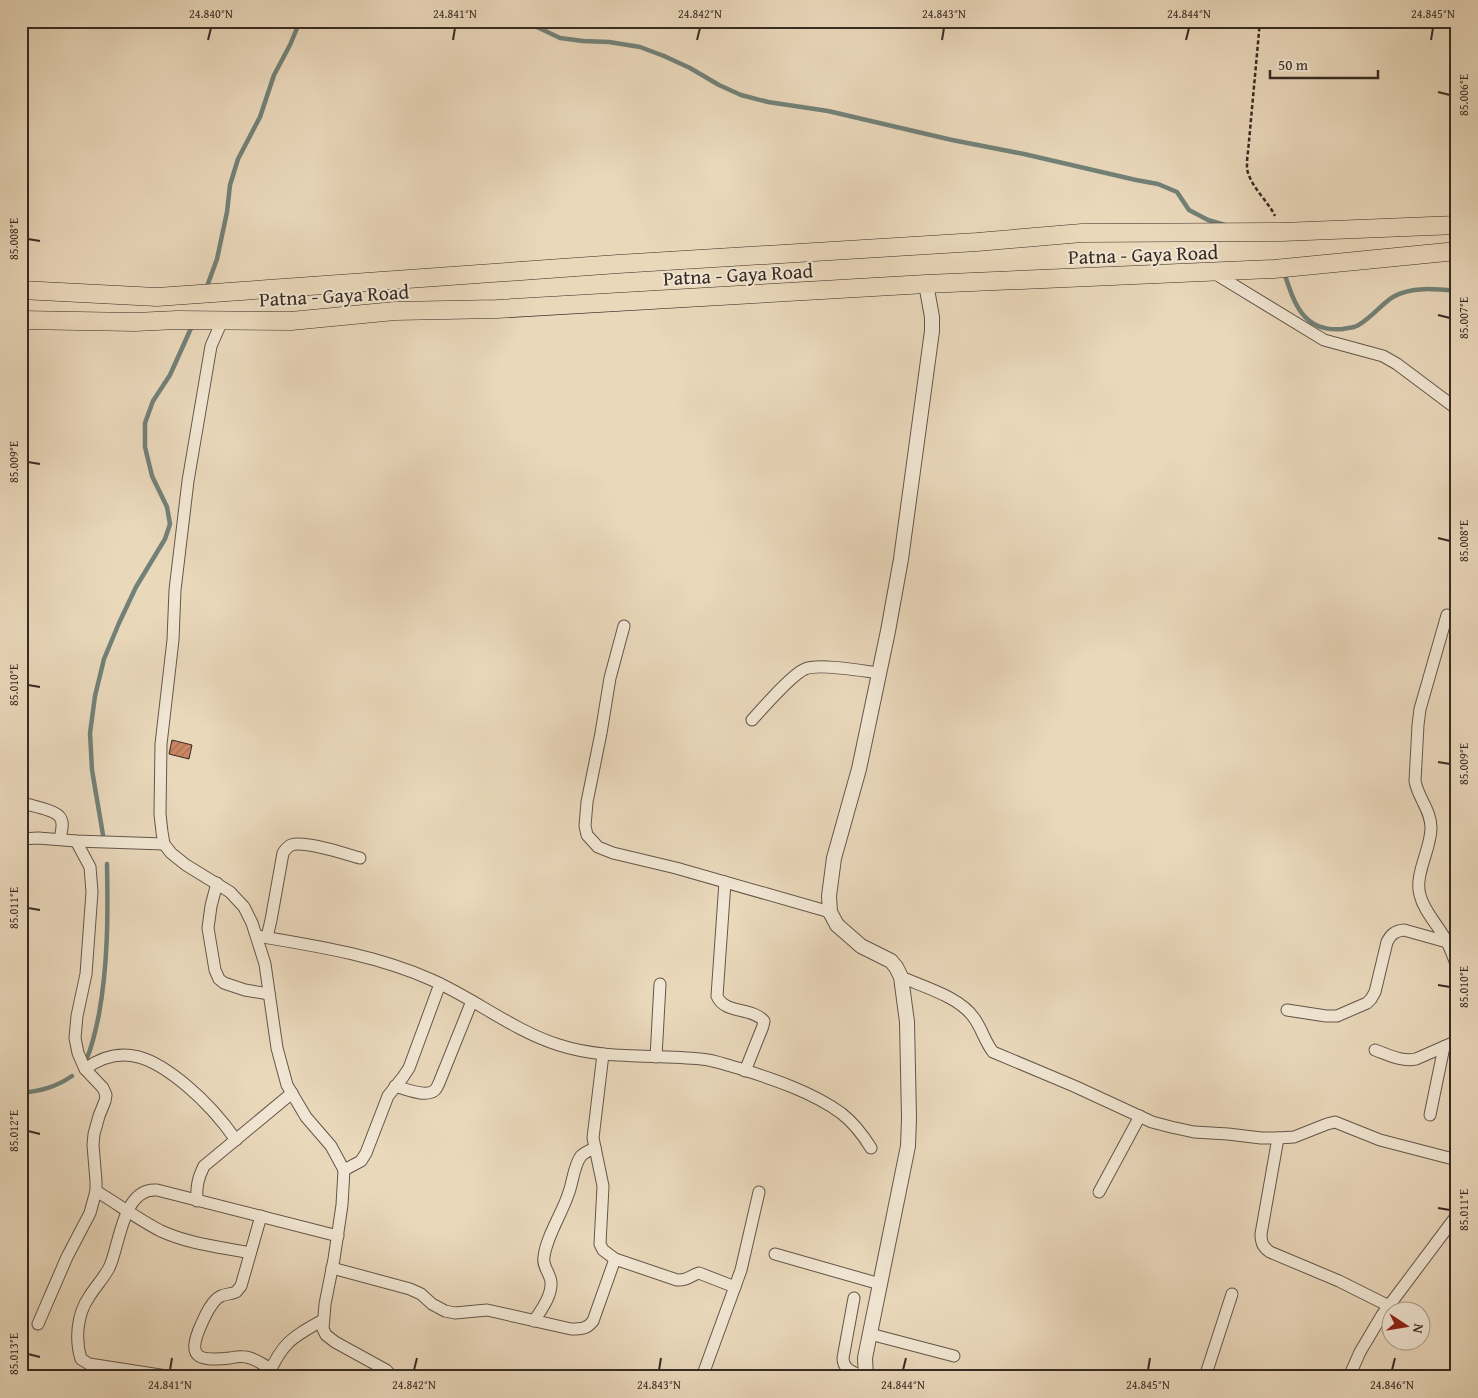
<svg xmlns="http://www.w3.org/2000/svg" width="1478" height="1398" font-family="'Gentium Book Plus',serif">
	<style>
		.lines { fill: none; stroke-linecap: round; stroke-linejoin: round }
		.stream { stroke: #728178; stroke-width: 4.5 }
		.building { fill: url(#building-hatch); stroke: #382b23 }
		.minor-casing { stroke: #645649; stroke-width: 13 }
		.tertiary-casing { stroke: #645649; stroke-width: 16 }
		.primary-casing { stroke: #382b23; stroke-width: 19 }
		.path { stroke: #382b23; stroke-width: 2.5; stroke-dasharray: 4 2.5; stroke-linecap: butt }
		.minor { stroke: #f1e6d3; stroke-width: 11 }
		.tertiary { stroke: #f1e6d3; stroke-width: 14 }
		.primary { stroke: #ead8bb; stroke-width: 18 }
		.ticks { fill: none; stroke: #382b23; stroke-width: 2 }
		.labels { text-anchor: middle; dominant-baseline: central; stroke-width: 4; stroke-linejoin: round; paint-order: stroke }
		.street-label { font-size: 20px; fill: #382b23; stroke: #f1e6d3 }
		.neatline { fill: none; stroke: #382b23; stroke-width: 2 }
		.ticks-label { font-size: 12px; text-anchor: middle; fill: #382b23 }
	</style>
	<defs>
		<pattern id="building-hatch" width="6" height="6" patternUnits="userSpaceOnUse" patternTransform="scale(1.25)"><rect width="6" height="6" fill="#cc8764"/><path d="M-1 1l2-2M0 6l6-6M5 7l2-2" fill="none" stroke="#a76f52"/></pattern>
	</defs>
	<rect width="100%" height="100%" fill="#ead8bb"/>
	<filter id="stains"><feTurbulence type="fractalNoise" baseFrequency=".004" numOctaves="4"/><feColorMatrix values="0 0 0 0 .2 0 0 0 0 .09 0 0 0 0 .02 0 0 0 .5 -.17"/></filter>
	<radialGradient id="worn" r=".72"><stop offset=".6" stop-color="#630" stop-opacity="0"/><stop offset="1" stop-color="#630" stop-opacity=".3"/></radialGradient>
	<g class="lines">
		<g class="stream">
			<polyline points="528,21 537,27 560,38 583,41 609,42 640,47 664,56 690,68 719,85 741,95 768,102 828,111 952,140 1024,154 1136,180 1158,184 1177,192 1189,210 1208,220 1225,225"/>
			<path d="M1284,272C1294,303 1303,333 1343,329C1346,328 1351,328 1354,327C1367,323 1381,304 1393,297C1411,286 1437,289 1457,291"/>
			<polyline points="206,289 217,259 227,212 230,185 238,159 260,117 274,75 290,45 300,21"/>
			<polyline points="103,835 92,770 90,733 95,696 104,659 119,623 136,587 165,539 170,524 167,507 152,476 145,447 145,423 153,401 170,375 192,326"/>
			<path d="M87,1058C93,1044 96,1029 99,1014C108,964 108,914 107,864"/>
			<path d="M21,1093C41,1091 56,1087 72,1076"/>
		</g>
	</g>
	<polygon class="building" points="172,740 192,745 189,759 169,754"/>
	<g class="lines">
		<defs>
			<g id="minor">
				<polyline points="1214,273 1324,340 1383,356 1397,364 1457,409"/>
				<polyline points="222,321 211,346 188,481 175,590 173,640 161,744 160,814 162,832 164,844 171,853 186,865 230,892 244,907 252,923 265,964 277,1048 287,1085 306,1117 331,1146 344,1170 342,1205 334,1259 325,1304 323,1329 326,1335 335,1342 386,1370 393,1377"/>
				<path d="M1447,615L1420,709L1418,725L1415,781C1418,798 1431,810 1431,828C1431,849 1414,875 1420,895C1424,912 1439,926 1447,942C1451,950 1454,958 1457,967"/>
				<polyline points="624,626 610,678 601,733 587,802 585,826 587,835 598,847 613,853 676,868 830,912"/>
				<path d="M752,720C764,707 791,675 805,669C818,663 863,671 879,673"/>
				<path d="M21,803C30,805 54,810 59,816C65,822 61,832 60,839"/>
				<polyline points="21,839 38,838 76,841 164,844"/>
				<path d="M725,882L717,996C724,1014 752,1007 764,1021L763,1026L745,1071"/>
				<polyline points="217,883 211,906 208,928 215,970 219,979 224,983 245,990 269,994"/>
				<path d="M257,936C316,946 376,955 432,980C475,999 514,1031 559,1045C605,1060 654,1054 701,1059C714,1060 726,1065 738,1068C773,1079 812,1092 841,1113C854,1123 863,1135 871,1148"/>
				<path d="M267,937L271,920L283,853C285,850 287,847 291,845C305,840 345,854 360,858"/>
				<path d="M901,977C924,987 960,997 974,1018C982,1029 985,1042 993,1052L1074,1086L1152,1122L1171,1127L1194,1132L1228,1134L1261,1138H1278L1294,1137L1327,1124L1335,1122L1380,1140L1457,1160"/>
				<path d="M1287,1010L1326,1016H1337L1367,1003L1371,999L1375,992L1387,942C1391,934 1395,931 1404,930L1447,942"/>
				<path d="M1375,1050C1389,1055 1402,1062 1416,1059L1457,1041"/>
				<path d="M603,1054L593,1138L603,1186L600,1244L603,1250L615,1259L677,1280C688,1281 689,1276 699,1273L735,1287"/>
				<polyline points="656,1057 660,984"/>
				<path d="M85,1069C123,1041 155,1059 187,1086C206,1102 222,1120 236,1140"/>
				<path d="M395,1086C405,1089 427,1098 435,1090C437,1088 438,1085 439,1083L472,1001"/>
				<polyline points="1430,1115 1444,1047"/>
				<path d="M1278,1138L1261,1234C1261,1243 1263,1247 1270,1252L1339,1281L1389,1306"/>
				<polyline points="344,1170 361,1161 366,1153 388,1096 403,1077 409,1068 440,984"/>
				<path d="M96,1191C118,1204 139,1220 161,1231C189,1244 221,1247 250,1253"/>
				<polyline points="1099,1192 1140,1116"/>
				<path d="M197,1201C196,1187 198,1178 204,1166L292,1093"/>
				<path d="M261,1216L241,1286L236,1292C231,1294 226,1294 221,1296C212,1300 205,1316 201,1325C186,1359 199,1361 230,1358C235,1357 241,1356 246,1357C255,1358 263,1365 271,1369"/>
				<polyline points="775,1254 880,1284"/>
				<path d="M332,1268L410,1289L421,1294L432,1304L445,1311L455,1313L487,1310L571,1329C581,1329 587,1329 593,1321L615,1259"/>
				<path d="M854,1298L843,1358C843,1370 853,1372 863,1377"/>
				<path d="M534,1321C541,1310 552,1296 551,1282C550,1273 542,1266 544,1257C546,1237 563,1212 569,1192C573,1181 574,1165 581,1156C585,1152 590,1150 595,1148"/>
				<polyline points="38,1324 67,1257 90,1213 96,1191 96,1181 93,1145 94,1134 99,1116 105,1101 106,1095 103,1088 85,1069 78,1053 75,1038 77,1016 86,974 92,892 90,867 76,841"/>
				<polyline points="870,1334 954,1356"/>
				<path d="M173,1377L89,1364L81,1359C75,1340 77,1314 89,1297C95,1287 103,1279 109,1268C120,1246 122,1187 157,1190L338,1236"/>
				<path d="M267,1377C283,1342 291,1338 323,1320"/>
				<polyline points="702,1377 741,1270 759,1192"/>
				<polyline points="1205,1377 1232,1294"/>
				<polyline points="1349,1377 1360,1352 1382,1315 1457,1215"/>
			</g>
			<polyline id="tertiary" points="866,1377 865,1358 908,1146 909,1118 907,1022 901,977 896,967 891,961 861,946 837,925 830,912 829,896 834,858 859,769 888,631 901,559 932,331 932,317 926,284"/>
			<g id="primary">
				<polyline points="21,290 157,297 618,264 977,242 1082,233 1282,232 1457,225"/>
				<polyline points="21,320 135,322 177,320 291,321 395,311 497,309 926,284 1274,269 1457,251"/>
			</g>
		</defs>
		<use href="#minor" class="minor-casing"/>
		<use href="#tertiary" class="tertiary-casing"/>
		<use href="#primary" class="primary-casing"/>
		<path class="path" d="M1260,21L1248,152C1247,157 1247,163 1247,168C1249,185 1268,201 1275,216"/>
		<use href="#minor" class="minor"/>
		<use href="#tertiary" class="tertiary"/>
		<use href="#primary" class="primary"/>
	</g>
	<path class="ticks" d="M208,40L211,28M453,40L455,28M697,40L700,28M942,40L944,28M1186,40L1189,28M1431,40L1433,28M1438,92L1450,95M28,239L40,241M1438,315L1450,318M28,462L40,464M1438,538L1450,541M28,685L40,687M1438,762L1450,764M28,908L40,910M1438,985L1450,987M28,1131L40,1134M1438,1208L1450,1210M28,1354L40,1357M170,1370L172,1358M414,1370L417,1358M659,1370L661,1358M903,1370L906,1358M1148,1370L1150,1358M1392,1370L1395,1358"/>
	<g class="labels">
		<g class="street-label">
			<text transform="translate(1143 254) rotate(-2)">Patna - Gaya Road</text>
			<text transform="translate(738 274) rotate(-3)">Patna - Gaya Road</text>
			<text transform="translate(334 295) rotate(-3)">Patna - Gaya Road</text>
		</g>
	</g>
	<rect width="1478" height="1398" fill="none" stroke="#ead8bb" stroke-width="55"/>
	<g transform="translate(1406 1326) rotate(102)"><circle r="24" fill="#f1e6d3" stroke="#a79b8d"/>
	<path d="M0-4L9 19L0 12L-9 19Z" fill="#8f2418"/>
	<text y="-8" font-size="14" font-weight="bold" text-anchor="middle" fill="#382b23">N</text>
	</g>
	<path d="M1270 70v8h108v-8" fill="none" stroke="#382b23" stroke-width="2.5"/>
	<text x="1278" y="70" font-size="15" fill="#382b23" stroke="#f1e6d3" stroke-width="4" paint-order="stroke">50 m</text>
	<rect x="28" y="28" width="1422" height="1342" class="neatline"/>
	<g class="ticks-label">
		<text x="211" y="18">24.840°N</text>
		<text x="455" y="18">24.841°N</text>
		<text x="700" y="18">24.842°N</text>
		<text x="944" y="18">24.843°N</text>
		<text x="1189" y="18">24.844°N</text>
		<text x="1433" y="18">24.845°N</text>
		<text transform="translate(1464 95) rotate(-90)" y="4">85.006°E</text>
		<text transform="translate(14 239) rotate(-90)" y="4">85.008°E</text>
		<text transform="translate(1464 318) rotate(-90)" y="4">85.007°E</text>
		<text transform="translate(14 462) rotate(-90)" y="4">85.009°E</text>
		<text transform="translate(1464 541) rotate(-90)" y="4">85.008°E</text>
		<text transform="translate(14 685) rotate(-90)" y="4">85.010°E</text>
		<text transform="translate(1464 764) rotate(-90)" y="4">85.009°E</text>
		<text transform="translate(14 908) rotate(-90)" y="4">85.011°E</text>
		<text transform="translate(1464 987) rotate(-90)" y="4">85.010°E</text>
		<text transform="translate(14 1131) rotate(-90)" y="4">85.012°E</text>
		<text transform="translate(1464 1210) rotate(-90)" y="4">85.011°E</text>
		<text transform="translate(14 1354) rotate(-90)" y="4">85.013°E</text>
		<text x="170" y="1389">24.841°N</text>
		<text x="414" y="1389">24.842°N</text>
		<text x="659" y="1389">24.843°N</text>
		<text x="903" y="1389">24.844°N</text>
		<text x="1148" y="1389">24.845°N</text>
		<text x="1392" y="1389">24.846°N</text>
	</g>
	<rect width="100%" height="100%" filter="url(#stains)"/>
	<rect width="100%" height="100%" fill="url(#worn)"/>
</svg>
